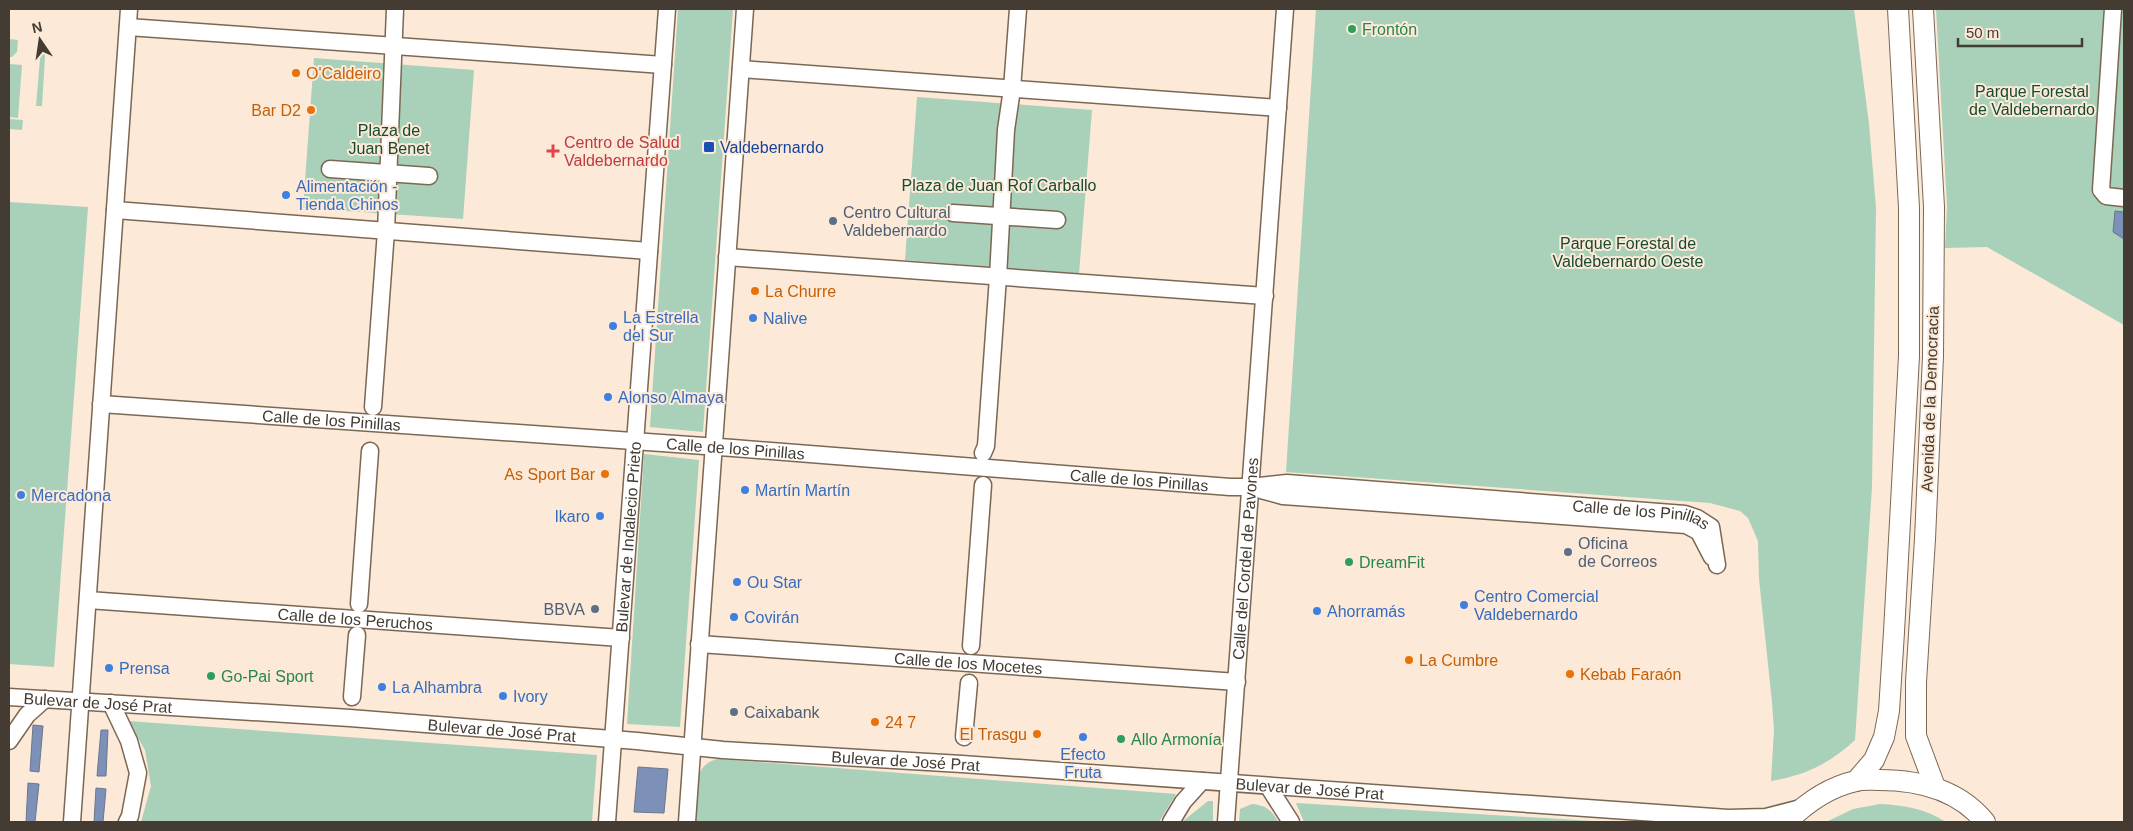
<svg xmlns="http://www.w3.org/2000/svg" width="2133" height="831" font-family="Arial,sans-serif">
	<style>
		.green { fill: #a9d0b8 }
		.water { fill: #7d90b7; stroke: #6c768f }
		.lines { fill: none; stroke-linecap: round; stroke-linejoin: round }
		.minor-casing { stroke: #7c6753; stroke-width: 19 }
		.major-casing { stroke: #7c6753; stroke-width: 22 }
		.minor { stroke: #fff; stroke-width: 16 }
		.major { stroke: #fff; stroke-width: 20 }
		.leisure-dot { fill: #2e9e5b; stroke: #fce9d7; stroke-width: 2 }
		.food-dot { fill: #e8710a; stroke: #fce9d7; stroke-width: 2 }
		.transit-dot { fill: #1a4fb4; stroke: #fce9d7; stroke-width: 2 }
		.health-dot { fill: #e0444e; stroke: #fce9d7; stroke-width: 2 }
		.shop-dot { fill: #3f7fe0; stroke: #fce9d7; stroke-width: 2 }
		.service-dot { fill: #5c6f8a; stroke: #fce9d7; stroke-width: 2 }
		.labels { text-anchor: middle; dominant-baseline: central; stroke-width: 4; stroke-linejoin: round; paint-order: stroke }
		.leisure-label { font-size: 16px; fill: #27864d; stroke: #fce9d7; text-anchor: start }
		.food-label { font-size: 16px; fill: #c56008; stroke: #fce9d7; text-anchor: start }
		.park-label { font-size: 16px; fill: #154b30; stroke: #fce9d7 }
		.health-label { font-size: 16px; fill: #be3a42; stroke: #fce9d7; text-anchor: start }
		.transit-label { font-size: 16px; fill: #164399; stroke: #fce9d7; text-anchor: start }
		.shop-label { font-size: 16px; fill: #366cbe; stroke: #fce9d7; text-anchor: start }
		.service-label { font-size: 16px; fill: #4e5e75; stroke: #fce9d7; text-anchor: start }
		.street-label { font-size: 16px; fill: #443b32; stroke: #fce9d7 }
	</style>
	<rect width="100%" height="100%" fill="#fce9d7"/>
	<g class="green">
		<polygon points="678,9 733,9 703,432 650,427"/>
		<path d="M1316,9H1854L1869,124L1876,208L1872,487L1855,740C1829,764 1806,775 1771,781L1774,730L1772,702L1759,579L1758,541L1748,518L1740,511L1710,503L1286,472Z"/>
		<polygon points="1936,9 2124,9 2124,325 1987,247 1945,248 1947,206"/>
		<polygon points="9,39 18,40 17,52 12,57 9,57"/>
		<polygon points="46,41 42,106 36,106 41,47"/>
		<polygon points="314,58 474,70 463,219 303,208"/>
		<polygon points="9,64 22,65 18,118 9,117"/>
		<polygon points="917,97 1092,110 1079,274 905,260"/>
		<polygon points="9,119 23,120 22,130 9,129"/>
		<polygon points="9,202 88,207 54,667 9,664"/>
		<polygon points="644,454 699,460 680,727 627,724"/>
		<polygon points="128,721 597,755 592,822 141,822 151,786 145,750"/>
		<path d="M718,759L1176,794L1159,822H694C696,800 690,764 718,759Z"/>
		<polygon points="1208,801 1213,801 1213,822 1182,822"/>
		<polygon points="1296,803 1609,822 1304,822"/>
		<path d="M1252,804C1265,805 1272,810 1278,822H1239L1240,809Z"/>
		<path d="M1880,804C1905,805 1925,809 1946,822H1826L1853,809Z"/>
	</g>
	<g class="water">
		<polygon points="2115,211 2124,212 2124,239 2113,232"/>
		<polygon points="33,725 43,726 39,772 30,771"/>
		<polygon points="101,730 108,730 106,776 97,776"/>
		<polygon points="638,767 668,769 664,813 634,812"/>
		<polygon points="28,783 39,784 35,822 26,822"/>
		<polygon points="96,788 106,789 103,822 94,822"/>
	</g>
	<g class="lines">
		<defs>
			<g id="minor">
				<polyline points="2113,9 2101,190 2106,196 2124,198"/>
				<polyline points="128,27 663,65"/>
				<polyline points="741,69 1278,108"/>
				<polyline points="330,169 429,176"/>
				<polyline points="115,210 649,251"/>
				<polyline points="953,213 1057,220"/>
				<polyline points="727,257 1265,296"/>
				<path id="s1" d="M101,404L733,448L1230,487H1251L1287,483L1685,514L1697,518L1711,527L1717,565"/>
				<polyline points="373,407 386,231 395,9"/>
				<polyline points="983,453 986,446 998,277 1006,130 1012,89 1018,9"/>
				<polyline points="1261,490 1283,496 1686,525 1699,532 1712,557"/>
				<path id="s2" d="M88,600L621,638"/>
				<polyline points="359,604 370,451"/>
				<path id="s3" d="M699,644L1237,682"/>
				<polyline points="971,646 983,485"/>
				<path id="s4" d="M9,697L350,718L637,741L723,750L962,764L1728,818L1766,817L1801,808"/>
				<polyline points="352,697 357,635"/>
				<polyline points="111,703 129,741 138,773 130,816 127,822"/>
				<polyline points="964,737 969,683"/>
				<polyline points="9,741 27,715 45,699"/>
				<polyline points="1268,786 1291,822"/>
				<polyline points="72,822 129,9"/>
				<path id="s5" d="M607,822L667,9"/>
				<polyline points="687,822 745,9"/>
				<polyline points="1171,822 1183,802 1202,781"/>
				<path id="s6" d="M1226,822L1285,9"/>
			</g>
			<g id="major">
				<polyline points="1923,9 1934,207 1933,356 1925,539 1916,682 1916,736 1935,787"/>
				<polyline points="1856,781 1874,760 1884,737 1889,711 1894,632 1909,356 1909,208 1898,9"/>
				<path d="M1787,822C1806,803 1829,787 1856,781C1863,779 1871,780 1879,780C1918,780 1959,790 1985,822"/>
			</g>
		</defs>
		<use href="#minor" class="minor-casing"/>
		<use href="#major" class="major-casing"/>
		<use href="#minor" class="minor"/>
		<use href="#major" class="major"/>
	</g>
	<g class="leisure-dot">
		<circle cx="1352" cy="29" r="5"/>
		<circle cx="1349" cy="562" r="5"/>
		<circle cx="211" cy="676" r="5"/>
		<circle cx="1121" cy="739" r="5"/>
	</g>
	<g class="food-dot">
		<circle cx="296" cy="73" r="5"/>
		<circle cx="311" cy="110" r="5"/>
		<circle cx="755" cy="291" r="5"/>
		<circle cx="605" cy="474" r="5"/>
		<circle cx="1409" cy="660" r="5"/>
		<circle cx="1570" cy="674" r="5"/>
		<circle cx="875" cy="722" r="5"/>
		<circle cx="1037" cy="734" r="5"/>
	</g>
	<rect class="transit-dot" x="703" y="141" width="12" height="12" rx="2.5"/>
	<path class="health-dot" d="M550.5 143.5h5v5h5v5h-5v5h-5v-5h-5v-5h5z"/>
	<g class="shop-dot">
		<circle cx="286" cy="195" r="5"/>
		<circle cx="753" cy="318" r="5"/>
		<circle cx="613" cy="326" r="5"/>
		<circle cx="608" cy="397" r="5"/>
		<circle cx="745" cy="490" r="5"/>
		<circle cx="21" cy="495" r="5"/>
		<circle cx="600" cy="516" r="5"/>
		<circle cx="737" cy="582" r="5"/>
		<circle cx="1464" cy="605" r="5"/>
		<circle cx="1317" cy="611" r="5"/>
		<circle cx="734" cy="617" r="5"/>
		<circle cx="109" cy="668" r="5"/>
		<circle cx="382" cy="687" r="5"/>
		<circle cx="503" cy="696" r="5"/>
		<circle cx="1083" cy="737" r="5"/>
	</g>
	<g class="service-dot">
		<circle cx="833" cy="221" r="5"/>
		<circle cx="1568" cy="552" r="5"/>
		<circle cx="595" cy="609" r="5"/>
		<circle cx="734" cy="712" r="5"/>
	</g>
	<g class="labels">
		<g class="leisure-label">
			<text x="1362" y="29">Frontón</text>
			<text x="1359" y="562">DreamFit</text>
			<text x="221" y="676">Go-Pai Sport</text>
			<text x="1131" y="739">Allo Armonía</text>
		</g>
		<g class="food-label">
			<text x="306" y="73">O'Caldeiro</text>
			<text x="301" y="110" text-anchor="end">Bar D2</text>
			<text x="765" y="291">La Churre</text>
			<text x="595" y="474" text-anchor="end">As Sport Bar</text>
			<text x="1419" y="660">La Cumbre</text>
			<text x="1580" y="674">Kebab Faraón</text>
			<text x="885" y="722">24 7</text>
			<text x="1027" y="734" text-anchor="end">El Trasgu</text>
		</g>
		<g class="park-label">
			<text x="2032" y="91">Parque Forestal<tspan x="2032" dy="18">de Valdebernardo</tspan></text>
			<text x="389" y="130">Plaza de<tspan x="389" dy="18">Juan Benet</tspan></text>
			<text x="999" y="185">Plaza de Juan Rof Carballo</text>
			<text x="1628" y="243">Parque Forestal de<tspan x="1628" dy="18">Valdebernardo Oeste</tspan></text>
		</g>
		<g class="health-label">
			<text x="564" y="142">Centro de Salud<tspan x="564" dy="18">Valdebernardo</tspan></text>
		</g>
		<g class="transit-label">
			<text x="720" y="147">Valdebernardo</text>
		</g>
		<g class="shop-label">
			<text x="296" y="186">Alimentación -<tspan x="296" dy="18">Tienda Chinos</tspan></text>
			<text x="623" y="317">La Estrella<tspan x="623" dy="18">del Sur</tspan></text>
			<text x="763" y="318">Nalive</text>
			<text x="618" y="397">Alonso Almaya</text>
			<text x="755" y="490">Martín Martín</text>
			<text x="31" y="495">Mercadona</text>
			<text x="590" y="516" text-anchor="end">Ikaro</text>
			<text x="747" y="582">Ou Star</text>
			<text x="1474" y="596">Centro Comercial<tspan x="1474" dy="18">Valdebernardo</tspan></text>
			<text x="1327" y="611">Ahorramás</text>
			<text x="744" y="617">Covirán</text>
			<text x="119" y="668">Prensa</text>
			<text x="392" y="687">La Alhambra</text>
			<text x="513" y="696">Ivory</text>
			<text x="1083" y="754" text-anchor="middle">Efecto<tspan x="1083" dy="18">Fruta</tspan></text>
		</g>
		<g class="service-label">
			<text x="843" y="212">Centro Cultural<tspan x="843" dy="18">Valdebernardo</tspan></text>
			<text x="1578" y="543">Oficina<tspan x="1578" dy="18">de Correos</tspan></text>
			<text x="585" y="609" text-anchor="end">BBVA</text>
			<text x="744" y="712">Caixabank</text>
		</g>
		<g class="street-label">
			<text transform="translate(1930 399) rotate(-88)">Avenida de la Democracia</text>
			<text stroke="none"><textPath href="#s1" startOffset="231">Calle de los Pinillas</textPath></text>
			<text stroke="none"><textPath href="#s1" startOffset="636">Calle de los Pinillas</textPath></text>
			<text stroke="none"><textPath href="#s1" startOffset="1041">Calle de los Pinillas</textPath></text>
			<text stroke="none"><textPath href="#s1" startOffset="1545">Calle de los Pinillas</textPath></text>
			<text stroke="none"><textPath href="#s5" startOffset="286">Bulevar de Indalecio Prieto</textPath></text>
			<text stroke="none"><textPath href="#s6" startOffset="264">Calle del Cordel de Pavones</textPath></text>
			<text stroke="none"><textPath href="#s2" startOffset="268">Calle de los Peruchos</textPath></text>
			<text stroke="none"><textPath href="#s3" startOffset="270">Calle de los Mocetes</textPath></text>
			<text stroke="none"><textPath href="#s4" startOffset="89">Bulevar de José Prat</textPath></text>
			<text stroke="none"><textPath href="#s4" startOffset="494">Bulevar de José Prat</textPath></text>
			<text stroke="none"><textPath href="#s4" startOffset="899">Bulevar de José Prat</textPath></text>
			<text stroke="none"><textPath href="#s4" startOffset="1304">Bulevar de José Prat</textPath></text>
		</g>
	</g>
	<rect width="2133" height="831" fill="none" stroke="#443b32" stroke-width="20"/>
	<g transform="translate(40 40) rotate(347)" stroke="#fce9d7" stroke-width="4" paint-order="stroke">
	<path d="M0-4L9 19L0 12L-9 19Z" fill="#443b32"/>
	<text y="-8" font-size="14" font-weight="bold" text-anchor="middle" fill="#443b32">N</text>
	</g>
	<path d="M1958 38v8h124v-8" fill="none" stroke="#443b32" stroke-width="2.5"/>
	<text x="1966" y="38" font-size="15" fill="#443b32" stroke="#fce9d7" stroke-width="4" paint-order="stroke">50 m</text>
</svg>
